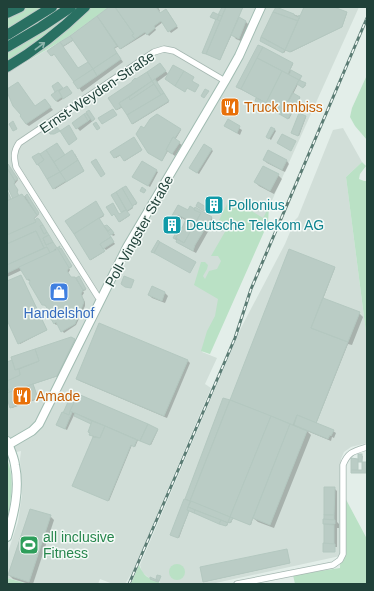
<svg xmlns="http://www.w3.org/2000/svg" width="374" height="591" font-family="Helvetica,sans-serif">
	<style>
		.built { fill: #d1ded8 }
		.green { fill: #bae1c5 }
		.shadow { fill: #0003; fill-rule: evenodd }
		.building { fill: #baccc5; stroke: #b4c8c0; fill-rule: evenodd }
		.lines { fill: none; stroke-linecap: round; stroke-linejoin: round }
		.street-casing { stroke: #a5b7b1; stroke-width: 7 }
		.secondary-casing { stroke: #a0bbb1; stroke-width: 10 }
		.highway-casing { stroke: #c1cac8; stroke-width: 12 }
		.street { stroke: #fff; stroke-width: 5.5 }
		.secondary { stroke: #fff; stroke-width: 8 }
		.highway { stroke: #297062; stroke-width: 10 }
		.rail-casing { stroke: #5b7c74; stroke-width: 3 }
		.rail { stroke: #f4faf7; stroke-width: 1.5; stroke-dasharray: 4.5; stroke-linecap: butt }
		.oneway { stroke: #8eb5ac }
		.labels { text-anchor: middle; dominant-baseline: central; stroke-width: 3; stroke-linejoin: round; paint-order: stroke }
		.street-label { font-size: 14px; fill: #204139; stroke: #f4faf7 }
		.food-label { font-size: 14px; fill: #c56008; stroke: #f4faf7; text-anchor: start }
		.culture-label { font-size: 14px; fill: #0d838f; stroke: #f4faf7; text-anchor: start }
		.shop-label { font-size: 14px; fill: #366cbe; stroke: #f4faf7 }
		.leisure-label { font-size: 14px; fill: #27864d; stroke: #f4faf7; text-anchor: start }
	</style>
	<rect width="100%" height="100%" fill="#e3eee9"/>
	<g class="built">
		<polygon points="109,7 359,7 269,207 267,218 253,252 202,352 217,358 205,384 211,388 133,571 125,584 113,584 100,579 98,584 28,584 7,578 7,555 18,522 22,495 20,459 21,451 7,454 7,74 68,37"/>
		<polygon points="343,128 362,162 346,177 367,340 367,443 351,447 344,452 341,459 340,556 211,584 163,584 149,578 142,572 140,565 241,328 285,244 295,220 298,217 333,130"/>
	</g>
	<g class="green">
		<polygon points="28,7 44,7 7,30 7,16"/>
		<polygon points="88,7 109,7 68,37 7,73 7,72"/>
		<polygon points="74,10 53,31 7,65 7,52"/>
		<polygon points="367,75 367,140 355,126 350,117 352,108"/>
		<polygon points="362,162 366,166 360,174 359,179 364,181 367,181 367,340 346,177"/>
		<polygon points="230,198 263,218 269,207 268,223 210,354 201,351 207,331 215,316 218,299 194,285 201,262 205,262 208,265 207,269 203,276 205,279 209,271 217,269 221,261 218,256 211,256 226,230 224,226 217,224"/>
		<path d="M7,459C15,478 11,501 7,520Z"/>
		<polygon points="342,492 367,539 367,584 295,584 293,575 340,568"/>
		<circle cx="177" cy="572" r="8"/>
		<path d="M139,565C144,576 147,578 159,582V584H131Z"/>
		<polygon points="7,578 28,584 7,584"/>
	</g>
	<g class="shadow">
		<path d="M111,7H158L160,11L159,12L160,14L168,12L178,28L171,33L163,22L155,28L156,30L149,36L147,33L121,49L119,46L114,49L123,62L82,92L55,54L52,56L49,51ZM74,40L89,62L78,70L63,47Z"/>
		<polygon points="223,7 243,7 238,18 246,22 250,26 243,42 236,39 232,34 220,60 204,53 217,20 211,17 219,16"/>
		<polygon points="301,7 332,7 347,13 342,27 291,52 286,50 284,53 261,40 276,8 301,17 304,8"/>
		<polygon points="259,46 293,64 290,70 301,76 300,81 306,85 304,87 298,84 293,94 300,98 289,119 256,101 258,98 238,88"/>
		<polygon points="160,64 168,74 157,82 169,102 133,124 123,107 117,110 109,99"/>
		<polygon points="58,83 63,90 67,87 71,94 58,102 56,101"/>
		<polygon points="45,100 53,110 29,126 26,124 23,115"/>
		<polygon points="89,111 94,120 80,131 73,123 88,113"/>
		<polygon points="300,114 306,117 299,136 293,134"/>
		<polygon points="157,116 181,130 175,140 182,145 175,156 168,151 162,161 150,153 145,130"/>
		<polygon points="228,121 242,130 240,135 225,126"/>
		<polygon points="274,129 276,131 271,140 267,137"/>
		<polygon points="134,139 141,151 125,161 121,155 116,158 112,152"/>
		<polygon points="57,144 65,156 75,154 84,171 55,189 41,168 37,164 40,155"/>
		<polygon points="211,149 213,151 199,174 192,170"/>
		<polygon points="268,151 287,161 289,164 285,172 267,163 264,160"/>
		<polygon points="142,162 158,172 150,187 135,178"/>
		<polygon points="8,166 18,180 14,185 18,191 17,192 19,197 28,196 39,214 34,219 35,221 39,221 57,251 61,250 72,267 69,268 70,270 68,273 71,278 76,279 79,278 86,290 83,291 84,293 82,296 85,302 85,306 76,325 64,333 58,324 56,325 54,323 54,318 47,306 43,305 32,281 29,281 27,279 22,270 7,277 7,236 9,235 7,231 7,191 12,200 14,199 7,183 7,167"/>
		<polygon points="278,175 282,179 274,194 259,186 255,182"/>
		<polygon points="126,187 137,204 132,206 133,208 127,212 129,216 120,222 115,214 113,215 108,207 119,215 123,213 112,196"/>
		<polygon points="213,200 217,201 222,208 222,211 218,213 215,212 209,206 210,202"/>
		<polygon points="95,203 104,216 99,219 104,227 106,226 113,232 115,235 113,236 109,231 107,232 115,244 106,250 102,246 104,252 91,260 66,221"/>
		<path d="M198,204L206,209L204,213L210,216L214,221L196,253L180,244L174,238L175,235L166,228L178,206L188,212L204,213L205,211L197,206ZM182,218L187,221L182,229L177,226Z"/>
		<polygon points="290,251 335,268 323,299 359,313 363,317 352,345 348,344 316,424 333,431 336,433 334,438 332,437 331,441 307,431 311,435 274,528 258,522 253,518 251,525 233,518 231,523 228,523 227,526 189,511 179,538 172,535 224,399 231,401"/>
		<polygon points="21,276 47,330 20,344 7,318 7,282"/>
		<polygon points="152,288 165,293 168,296 165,303 152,298 149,295"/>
		<polygon points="71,338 75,340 58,376 33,384 38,399 12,408 7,395 10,393 7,387 7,363"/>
		<polygon points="187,360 190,363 167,418 80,381 77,379"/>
		<polygon points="73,394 158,430 151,445 138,440 135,447 132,445 109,501 73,485 93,437 89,432 92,424 74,415 67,430 57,425 64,414"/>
		<polygon points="359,455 363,456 362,462 358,462 358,471 363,471 367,463 366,473 352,473 359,460"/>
		<polygon points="334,488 337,491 337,522 339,524 339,528 337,528 337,547 335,547 335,552 324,552 326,545 324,520"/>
		<polygon points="50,516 54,520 33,584 29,584 13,579 9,575"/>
		<polygon points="287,550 290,563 204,582"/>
	</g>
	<g class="building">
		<polygon points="109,7 115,7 134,34 132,35 135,39 120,49 97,16"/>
		<polygon points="115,7 156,7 160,13 166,9 177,26 168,32 161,21 154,26 155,28 147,35 145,32 135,39 132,35 134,34"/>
		<polygon points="222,7 226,7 222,16 218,15"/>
		<polygon points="226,7 243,7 220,60 206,54"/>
		<polygon points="276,7 294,14 294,15 298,17 299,15 300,16 298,21 273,12"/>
		<polygon points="304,7 334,7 347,12 342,27 290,52 285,50"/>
		<polygon points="213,12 219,15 217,20 210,17"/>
		<polygon points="273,12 298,21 299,18 285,50 261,37"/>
		<polygon points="219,15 222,16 220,21 217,20"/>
		<polygon points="97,16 117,46 114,48 117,53 93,69 70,36"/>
		<polygon points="239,17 246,21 239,39 231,35"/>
		<polygon points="216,19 220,21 206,54 202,53"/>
		<polygon points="70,36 73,40 63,46 60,42"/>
		<polygon points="261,37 285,50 283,53 260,41"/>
		<polygon points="60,42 78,68 88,62 93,69 74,82 54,54 51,56 47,51"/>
		<polygon points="258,45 263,47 241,89 236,87"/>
		<polygon points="263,47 293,63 288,74 257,58"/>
		<polygon points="117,53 121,59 97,76 93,69"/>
		<polygon points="257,58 282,71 266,103 241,89"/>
		<polygon points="160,63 166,71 152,81 147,72"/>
		<polygon points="173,65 184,71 175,86 165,79"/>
		<polygon points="93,69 97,76 78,89 73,82"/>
		<polygon points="291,70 302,76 299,80 289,75"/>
		<polygon points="184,71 194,77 192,81 199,85 195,92 187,88 185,92 175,86"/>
		<polygon points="282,71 299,80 282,112 266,103"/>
		<polygon points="147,72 152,81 119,103 121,107 116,110 108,98 132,82 132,81 135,78 136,79"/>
		<polygon points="155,79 164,93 161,95 152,81"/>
		<polygon points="299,80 306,83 303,88 297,84"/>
		<polygon points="152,81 154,84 130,100 129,97"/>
		<polygon points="18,82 35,106 45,99 51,107 26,124 20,116 21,115 13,106 7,92 7,89"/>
		<polygon points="58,82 63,88 55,92 52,86"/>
		<polygon points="154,84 161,95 127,115 119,103 129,97 130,100"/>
		<polygon points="67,86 72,93 63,99 59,91"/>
		<polygon points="205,89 209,91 204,98 201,96"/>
		<polygon points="58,90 62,97 56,101 51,95"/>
		<polygon points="164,93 169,101 132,124 127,115"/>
		<polygon points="293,93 300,97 288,119 281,115"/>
		<polygon points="256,98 266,103 264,106 255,101"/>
		<polygon points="230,101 235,103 230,114 225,111"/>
		<polygon points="266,103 282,112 281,115 264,106"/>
		<polygon points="113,109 117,115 102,124 98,118"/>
		<polygon points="89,110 95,119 92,121 86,112"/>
		<polygon points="86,113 90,119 88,121 84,114"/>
		<polygon points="299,113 306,116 298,136 291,133"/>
		<polygon points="84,114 88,121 76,129 72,123"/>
		<polygon points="157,114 181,129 175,138 173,137 166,150 167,151 162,161 148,153 136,134 141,126 144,128 150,119"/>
		<polygon points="228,119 240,126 237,133 224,126"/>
		<polygon points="13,121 17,129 13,131 9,124"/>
		<polygon points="96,122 100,128 97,130 93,124"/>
		<polygon points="69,125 77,139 69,145 60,131"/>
		<polygon points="54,127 56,129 57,127 60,131 54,134 50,134 48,131"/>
		<polygon points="271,127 275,129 269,139 266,137"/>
		<polygon points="282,134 296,141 291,151 277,143"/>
		<polygon points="134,137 142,150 124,161 120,155 114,158 110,152"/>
		<polygon points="173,137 180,142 172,154 166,150"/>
		<polygon points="57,143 65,155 54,162 46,150"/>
		<polygon points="204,144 212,149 197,173 189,168"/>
		<polygon points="46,150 60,172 47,179 38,164 44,160 40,154"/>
		<polygon points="72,150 78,160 60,172 54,162"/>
		<polygon points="268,150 287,160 282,170 263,160"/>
		<polygon points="39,153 44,160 37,165 32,157"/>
		<polygon points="96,159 105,174 101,177 91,162"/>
		<polygon points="78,160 84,171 66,182 60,172"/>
		<polygon points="142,161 157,170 148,186 132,177"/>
		<polygon points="8,164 18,179 15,181 7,168"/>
		<polygon points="263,166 279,174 270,191 254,182"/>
		<polygon points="7,168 15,181 14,184 18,190 17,192 19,196 13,199 7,186"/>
		<polygon points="60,172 66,181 53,189 47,179"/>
		<polygon points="126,186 137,203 132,206 122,188"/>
		<polygon points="142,187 146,190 144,193 140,191"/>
		<polygon points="122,188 133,207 127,211 116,192"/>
		<polygon points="7,190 11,199 7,201"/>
		<polygon points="116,192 126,210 121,212 111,195"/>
		<polygon points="22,194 37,215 34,218 36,222 8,235 7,201"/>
		<polygon points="27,194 39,213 37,215 25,196"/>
		<circle cx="214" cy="205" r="6"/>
		<polygon points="96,201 104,215 74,234 65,221"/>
		<polygon points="198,202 206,207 204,211 196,206"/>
		<polygon points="113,203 119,214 126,210 130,215 119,222 114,214 112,216 106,207"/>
		<path d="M178,205L188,210L190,206L201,213L184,243L176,238L179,232L177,231L175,234L165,228ZM178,215L186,219L182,228L173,223Z"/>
		<polygon points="195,207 212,217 195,245 193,251 176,242 177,239 184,243 201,213 194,210"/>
		<polygon points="37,218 39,219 43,225 40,226 44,234 47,232 49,235 43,238 46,245 53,242 57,248 54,250 54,251 50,253 47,247 44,248 36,231 7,244 7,235 36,222 35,220"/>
		<polygon points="99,218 111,237 100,244 105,251 90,260 74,234"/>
		<polygon points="43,225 47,232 44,234 40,226"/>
		<polygon points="107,225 111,229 108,231 104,226"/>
		<polygon points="111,229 114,233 111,235 108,231"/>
		<polygon points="36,231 44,248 7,265 7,244"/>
		<polygon points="177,231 179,232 175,239 173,238"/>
		<polygon points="49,235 53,242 46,245 43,238"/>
		<polygon points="111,237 114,242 103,249 100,244"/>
		<polygon points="158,240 160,242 154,253 151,252"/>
		<polygon points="160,242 196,262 190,273 154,253"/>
		<polygon points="60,246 59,249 61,248 72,266 69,268 57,248"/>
		<polygon points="47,247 50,253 7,273 7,265"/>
		<polygon points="58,249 69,268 67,271 71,277 75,277 83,290 81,294 84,302 75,324 61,332 56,322 54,324 51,319 53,318 45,305 42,305 29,283 30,281 29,279 27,280 19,267"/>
		<polygon points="289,249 335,267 311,328 348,342 316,423 297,415 293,425 230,400"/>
		<polygon points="21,275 47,330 18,344 7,320 7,281"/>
		<polygon points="79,276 86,289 83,290 76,278"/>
		<polygon points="124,276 134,280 131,288 125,287 121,284"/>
		<polygon points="152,286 165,292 162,301 148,295"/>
		<polygon points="323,298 360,312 348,342 311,328"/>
		<polygon points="99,323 188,360 164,416 76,379"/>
		<polygon points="71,337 75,339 57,376 9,392 7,386 8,380 20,375 19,369 39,361 35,349"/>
		<polygon points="35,349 39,361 15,370 11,357"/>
		<polygon points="12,360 15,370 19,369 20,375 7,381 7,362"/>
		<polygon points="33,384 38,398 10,408 7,398 7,393"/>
		<polygon points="72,393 77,395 69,415 63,413"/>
		<polygon points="78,394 148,424 140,441 70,411"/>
		<polygon points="223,398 230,400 190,501 185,499"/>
		<polygon points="230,400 271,416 230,517 190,501"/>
		<polygon points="70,411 72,412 71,415 65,429 56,425 62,412 69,415"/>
		<polygon points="75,413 92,421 91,424 74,416"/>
		<polygon points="297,415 334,430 331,436 330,435 328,439 294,425"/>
		<polygon points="271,416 290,424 250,525 230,517"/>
		<polygon points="92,421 105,426 100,438 89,435 90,433 88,432"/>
		<polygon points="148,424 158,429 150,445 140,441"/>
		<polygon points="290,424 307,431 270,525 253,518"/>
		<polygon points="105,426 137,440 134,447 131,445 108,501 72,486 93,437 100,438"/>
		<rect x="358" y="454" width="4" height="8"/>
		<polygon points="351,458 358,459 358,470 351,470"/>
		<polygon points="362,462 367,462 366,473 351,473 351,470 362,470"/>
		<polygon points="324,487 335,487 334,515 324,515"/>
		<polygon points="184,499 190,501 187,510 189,511 178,538 170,535"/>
		<polygon points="191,501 230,517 228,523 188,507"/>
		<polygon points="188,507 195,510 194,513 187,510"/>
		<polygon points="30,509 51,515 29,582 8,575"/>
		<polygon points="195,510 221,520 219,524 194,513"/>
		<rect x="324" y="515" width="10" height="5"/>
		<polygon points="230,517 233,518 230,523 228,522"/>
		<polygon points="323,519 335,520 335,524 323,524"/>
		<polygon points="221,520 228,523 226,526 219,524"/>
		<polygon points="324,524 334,525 334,544 324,544"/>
		<polygon points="323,543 335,544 335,552 323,552"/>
		<polygon points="287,549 290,563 203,582 200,567"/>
		<polygon points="157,575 161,576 159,581 156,579"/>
		<polygon points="150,577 159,581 158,582 150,579"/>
	</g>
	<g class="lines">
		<defs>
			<g id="street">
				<path d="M102,298L98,297L16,167C14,158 13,152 19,143L154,52L164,49L174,51L225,81"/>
				<path d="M237,584L333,565L340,560L343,554V465C348,452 354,451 367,447"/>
			</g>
			<g id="secondary">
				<path d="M7,441C10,449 14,457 15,465C20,489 14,514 7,537"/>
				<polyline points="8,445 32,431 39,424 127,247 225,81 239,56 261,7"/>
			</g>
			<g id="highway">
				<polyline points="7,13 20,7"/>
				<polyline points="7,35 52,7"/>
				<polyline points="7,47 41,27 71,7"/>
				<path d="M7,67C36,50 61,30 85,7"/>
			</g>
		</defs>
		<use href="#street" class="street-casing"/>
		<use href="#secondary" class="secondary-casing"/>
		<use href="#highway" class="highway-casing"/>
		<use href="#street" class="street"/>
		<use href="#secondary" class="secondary"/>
		<use href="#highway" class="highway"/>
		<defs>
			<polyline id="rail" points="129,584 235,338 251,289 367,18"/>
		</defs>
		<use href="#rail" class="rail-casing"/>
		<use href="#rail" class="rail"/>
	</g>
	<defs><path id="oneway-shaft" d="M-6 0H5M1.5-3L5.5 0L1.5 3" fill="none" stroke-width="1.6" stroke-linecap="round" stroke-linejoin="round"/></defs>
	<use class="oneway" href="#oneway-shaft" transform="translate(40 46) rotate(-37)"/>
	<defs>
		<symbol id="restaurant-square" viewBox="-11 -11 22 22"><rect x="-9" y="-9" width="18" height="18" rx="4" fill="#e8710a" stroke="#f4faf7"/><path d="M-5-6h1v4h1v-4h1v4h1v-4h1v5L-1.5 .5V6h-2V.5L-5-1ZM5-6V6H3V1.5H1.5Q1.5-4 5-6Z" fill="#fff"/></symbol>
		<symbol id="building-square" viewBox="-11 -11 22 22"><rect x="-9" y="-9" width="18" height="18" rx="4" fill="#0f9aa8" stroke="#f4faf7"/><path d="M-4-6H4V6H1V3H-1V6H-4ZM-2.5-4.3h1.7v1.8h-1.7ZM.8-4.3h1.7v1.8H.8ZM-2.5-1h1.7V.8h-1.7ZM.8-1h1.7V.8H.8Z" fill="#fff"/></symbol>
		<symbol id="shop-square" viewBox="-11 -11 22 22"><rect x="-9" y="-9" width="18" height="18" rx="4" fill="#3f7fe0" stroke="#f4faf7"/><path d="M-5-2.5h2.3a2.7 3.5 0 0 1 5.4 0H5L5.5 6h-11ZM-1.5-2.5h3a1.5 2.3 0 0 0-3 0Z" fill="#fff"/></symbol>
		<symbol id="stadium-square" viewBox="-11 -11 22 22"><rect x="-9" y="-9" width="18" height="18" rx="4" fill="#2e9e5b" stroke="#f4faf7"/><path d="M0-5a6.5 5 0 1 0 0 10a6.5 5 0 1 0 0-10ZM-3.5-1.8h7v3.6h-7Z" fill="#fff"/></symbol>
	</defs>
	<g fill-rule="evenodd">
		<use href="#restaurant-square" x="219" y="96" width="22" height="22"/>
		<use href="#building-square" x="203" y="194" width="22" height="22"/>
		<use href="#building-square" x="161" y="214" width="22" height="22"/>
		<use href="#shop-square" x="48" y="281" width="22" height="22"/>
		<use href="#restaurant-square" x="11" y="385" width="22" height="22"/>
		<use href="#stadium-square" x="18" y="534" width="22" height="22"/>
	</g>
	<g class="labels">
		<g class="street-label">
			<text transform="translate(97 92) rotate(-34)">Ernst-Weyden-Straße</text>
			<text transform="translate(139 231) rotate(-61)">Poll-Vingster Straße</text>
		</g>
		<g class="food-label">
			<text x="244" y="107">Truck Imbiss</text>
			<text x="36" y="396">Amade</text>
		</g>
		<g class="culture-label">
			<text x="228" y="205">Pollonius</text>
			<text x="186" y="225">Deutsche Telekom AG</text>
		</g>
		<g class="shop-label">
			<text x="59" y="313">Handelshof</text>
		</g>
		<g class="leisure-label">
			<text x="43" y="537">all inclusive<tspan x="43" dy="16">Fitness</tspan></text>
		</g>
	</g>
	<rect width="374" height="591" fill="none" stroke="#204139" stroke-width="16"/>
</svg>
